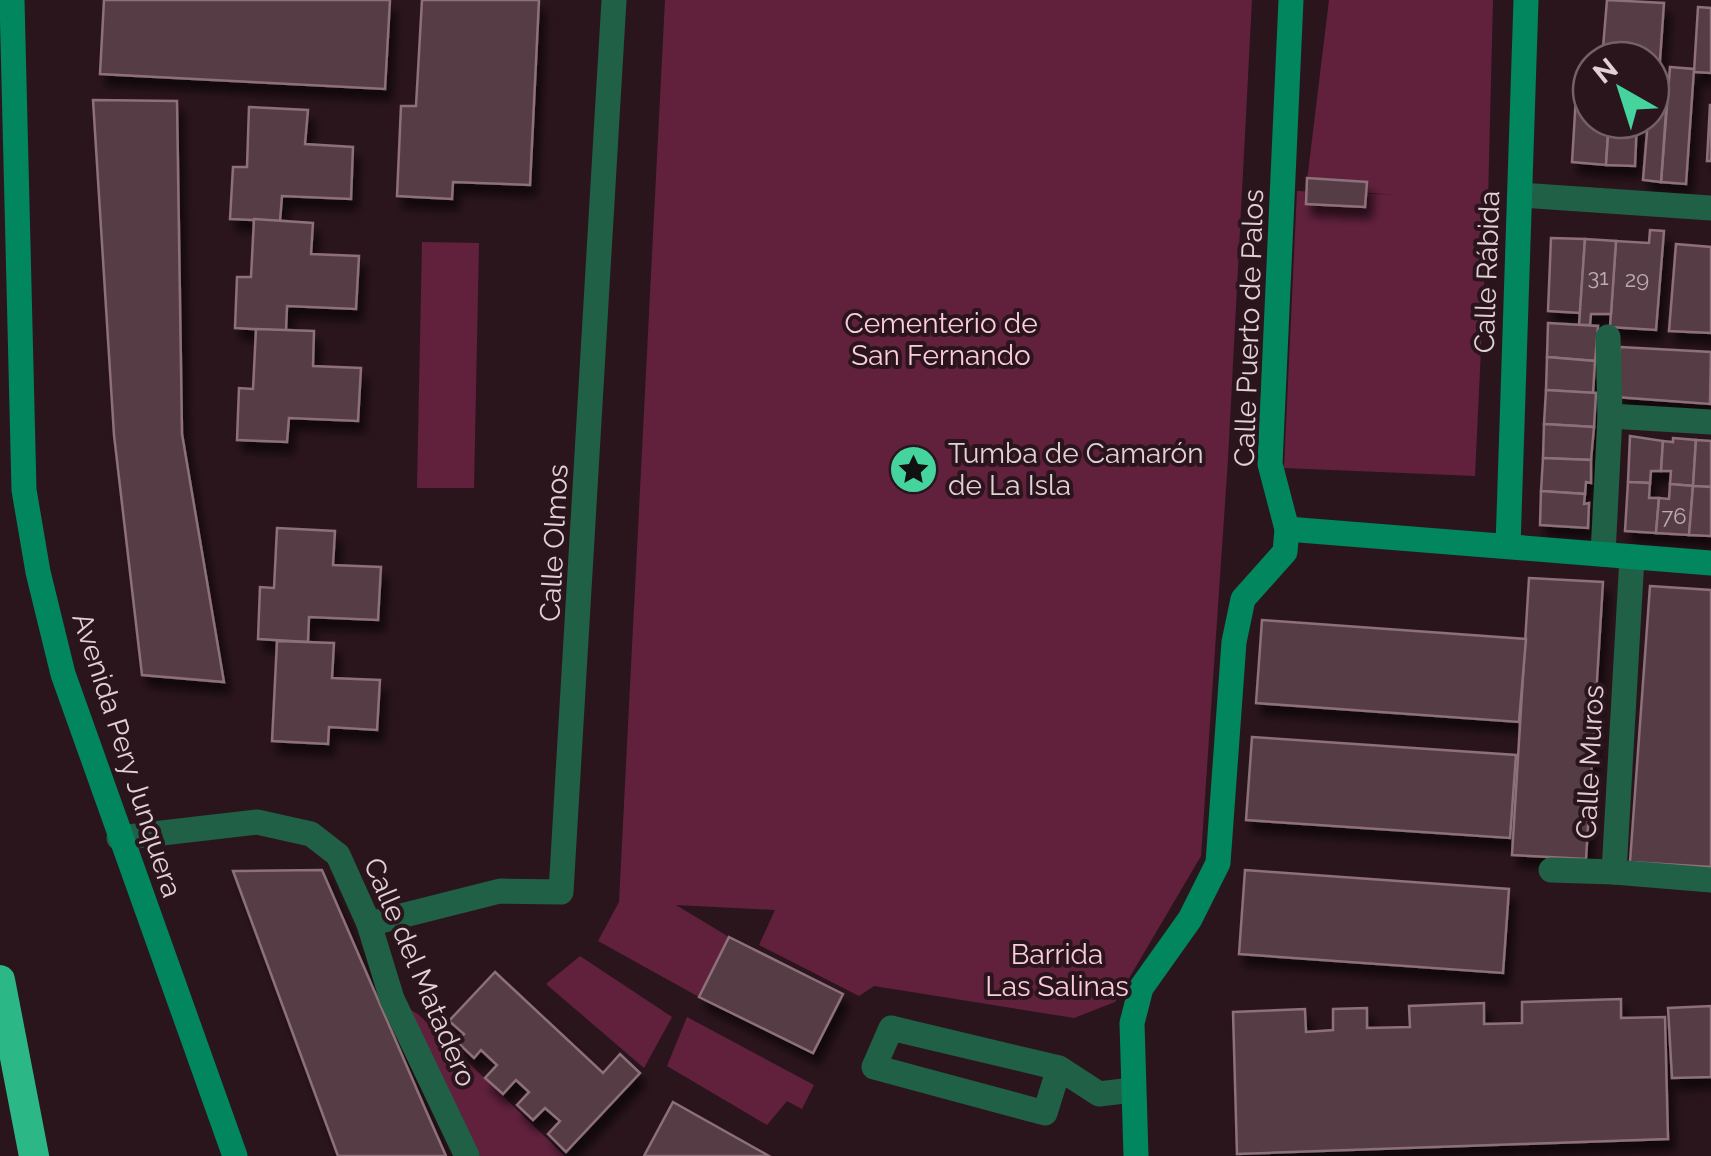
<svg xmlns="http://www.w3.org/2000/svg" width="1711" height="1156" font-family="Raleway,sans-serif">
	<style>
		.green { fill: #61213d }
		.building { fill: #563d45; stroke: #8d707a; stroke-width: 2.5; filter: url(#shadow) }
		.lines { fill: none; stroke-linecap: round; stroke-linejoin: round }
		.lane { stroke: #206047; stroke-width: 25 }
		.street { stroke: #206047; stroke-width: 25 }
		.secondary { stroke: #01865e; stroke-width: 25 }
		.highway { stroke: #2cb886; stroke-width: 30 }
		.labels { text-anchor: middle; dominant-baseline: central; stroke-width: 8; stroke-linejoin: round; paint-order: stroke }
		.number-label { font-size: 22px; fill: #beacb2 }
		.street-label { font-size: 28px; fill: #e1d1d6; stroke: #2b151d }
		.park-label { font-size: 28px; fill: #fbccdc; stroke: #2b151d }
		.poi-label { font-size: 28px; fill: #e1d1d6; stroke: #2b151d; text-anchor: start }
	</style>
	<defs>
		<filter id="shadow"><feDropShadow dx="6" dy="11" stdDeviation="5" flood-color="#0009"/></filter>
	</defs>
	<rect width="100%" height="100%" fill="#2b151d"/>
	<g class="green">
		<polygon points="665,0 1252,0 1228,459 1201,856 1115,1002 1074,1018 874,986 859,996 759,945 775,910 676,905 729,937 699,997 598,941 619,902"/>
		<polygon points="1329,0 1493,0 1488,200 1475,476 1284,468 1297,191 1398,195 1306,189"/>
		<polygon points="422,242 479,243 474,488 417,488"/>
		<polygon points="580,956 672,1017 644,1068 546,984"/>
		<polygon points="407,1008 418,1014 565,1156 478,1156"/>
		<polygon points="687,1017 814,1085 802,1109 787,1101 767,1125 667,1066"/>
	</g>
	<g class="building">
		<polygon points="104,0 390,0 385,89 100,74"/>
		<polygon points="422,0 539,0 530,185 453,182 452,199 397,196 401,106 416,106"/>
		<polygon points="1607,0 1664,3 1659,74 1651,74 1651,60 1602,60"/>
		<polygon points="1698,7 1711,8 1711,73 1694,72"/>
		<polygon points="1670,67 1694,69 1686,184 1661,182"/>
		<polygon points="1577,80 1591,81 1591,120 1609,120 1606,165 1572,162"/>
		<polygon points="1651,82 1668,84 1661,182 1643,180 1648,120 1651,120"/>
		<polygon points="93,100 177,101 182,434 224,682 142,675 114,435"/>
		<polygon points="1710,105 1711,105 1711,161 1707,161"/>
		<polygon points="249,107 308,110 305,144 353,147 351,199 282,196 280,221 230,219 233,167 247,167"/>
		<polygon points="1609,120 1637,120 1635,166 1606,165"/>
		<polygon points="1307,178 1367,182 1365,207 1306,204"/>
		<polygon points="254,219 313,223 311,254 359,256 356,309 287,306 286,331 235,328 237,277 251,277"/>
		<polygon points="1650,230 1664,231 1656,330 1610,327 1616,241 1649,243"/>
		<polygon points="1551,238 1585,239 1580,313 1548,311"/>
		<polygon points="1585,239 1616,241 1611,314 1591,314 1590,325 1579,325"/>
		<polygon points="1676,244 1711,247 1711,333 1669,331"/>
		<polygon points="1548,323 1598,326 1595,361 1547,357"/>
		<polygon points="256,329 314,331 313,366 361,368 358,421 289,418 287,442 237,440 239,388 253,389"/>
		<polygon points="1620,347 1711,352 1710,404 1616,397"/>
		<polygon points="1547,357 1595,361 1593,393 1546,390"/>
		<polygon points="1546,390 1596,393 1594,427 1544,424"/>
		<polygon points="1544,424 1594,427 1591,460 1543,458"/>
		<polygon points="1630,436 1663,441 1661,471 1651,471 1650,483 1628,482"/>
		<polygon points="1673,438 1696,440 1693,486 1670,484 1671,471 1661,471 1663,441 1673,442"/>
		<polygon points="1696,440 1711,441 1711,487 1693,486"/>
		<polygon points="1543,458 1591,460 1591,483 1586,482 1585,494 1541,491"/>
		<polygon points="1628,482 1650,483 1649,498 1659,498 1656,533 1625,531"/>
		<polygon points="1670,484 1693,486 1689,535 1656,533 1659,498 1669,499"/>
		<polygon points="1693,486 1711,487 1711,536 1689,535"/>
		<polygon points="1541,491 1585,494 1584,504 1589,503 1588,528 1540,525"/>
		<polygon points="277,528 335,531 333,565 381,567 378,620 309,617 308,642 258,639 260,587 274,588"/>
		<polygon points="1529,578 1603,582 1586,859 1512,855"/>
		<polygon points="1650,586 1711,590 1711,867 1630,862"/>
		<polygon points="1262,620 1526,639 1519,722 1256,703"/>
		<polygon points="277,641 334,643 332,678 380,680 377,730 329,727 328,744 272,741"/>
		<polygon points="1252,737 1516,755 1510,838 1246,820"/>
		<polygon points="322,870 427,1113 446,1156 338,1156 233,871"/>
		<polygon points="1245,870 1509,889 1503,973 1239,954"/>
		<polygon points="729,937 843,994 813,1053 699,997"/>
		<polygon points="495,972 603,1073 620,1054 640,1073 566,1152 548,1134 560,1121 545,1108 533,1120 517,1105 529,1092 516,1080 503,1094 485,1078 497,1065 481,1050 474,1058 457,1042 464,1034 449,1021"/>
		<polygon points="1621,999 1621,1018 1665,1017 1668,1139 1237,1154 1233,1012 1305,1009 1306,1032 1333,1030 1333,1009 1367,1008 1367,1028 1410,1027 1409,1006 1484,1003 1484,1024 1522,1023 1522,1002"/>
		<polygon points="1711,1006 1711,1077 1672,1078 1668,1008"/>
		<polygon points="673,1102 769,1156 644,1156"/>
	</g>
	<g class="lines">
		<polyline class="lane" points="1059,1068 1045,1113 874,1067 891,1028 1059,1068 1099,1094 1132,1090"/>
		<g class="street">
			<polyline points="1520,195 1711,208"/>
			<polyline points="1608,337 1610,416"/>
			<polyline points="1603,554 1610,416 1711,422"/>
			<polyline points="1632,557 1614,872 1711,880"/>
			<polyline points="119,838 257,822 311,834 338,855 369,924 392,999 467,1156"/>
			<polyline points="1551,870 1614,872"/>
			<polyline points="369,924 500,891 561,892 614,0"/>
		</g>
		<g class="secondary">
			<polyline points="12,0 24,490 38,572 63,674 235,1156"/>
			<polyline points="1287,529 1711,563"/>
			<polyline points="1508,546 1526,0"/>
			<polyline points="1136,1156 1132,1023 1141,988 1190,919 1218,863 1234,642 1243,599 1285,552 1287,529 1270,464 1291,0"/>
		</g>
		<polyline class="highway" points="0,980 34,1156"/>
	</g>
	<defs>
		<symbol id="sight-disc" viewBox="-11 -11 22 22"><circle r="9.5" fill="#46d49e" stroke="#2b151d"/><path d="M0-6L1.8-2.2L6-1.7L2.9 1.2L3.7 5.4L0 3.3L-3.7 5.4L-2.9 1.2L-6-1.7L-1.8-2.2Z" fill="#111"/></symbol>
	</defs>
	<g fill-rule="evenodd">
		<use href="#sight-disc" x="886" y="442" width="55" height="55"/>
	</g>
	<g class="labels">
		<g class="number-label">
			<text x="1598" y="277">31</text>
			<text x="1637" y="279">29</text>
			<text x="1674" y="516">76</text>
		</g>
		<g class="street-label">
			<text transform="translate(1487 272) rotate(-88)">Calle Rábida</text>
			<text transform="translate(1249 328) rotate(-88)">Calle Puerto de Palos</text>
			<text transform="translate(554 543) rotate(-87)">Calle Olmos</text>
			<text transform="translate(127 755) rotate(72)">Avenida Pery Junquera</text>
			<text transform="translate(1590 762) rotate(-87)">Calle Muros</text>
			<text transform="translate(420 972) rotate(67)">Calle del Matadero</text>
		</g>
		<g class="park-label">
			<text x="941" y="323">Cementerio de<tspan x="941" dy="32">San Fernando</tspan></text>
			<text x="1057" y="954">Barrida<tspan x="1057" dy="32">Las Salinas</tspan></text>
		</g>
		<g class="poi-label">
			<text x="948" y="453">Tumba de Camarón<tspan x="948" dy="32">de La Isla</tspan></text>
		</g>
	</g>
	<g transform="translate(1621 90) rotate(321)"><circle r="48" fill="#2b151d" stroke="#746067" stroke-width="2.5"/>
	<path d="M0-8L18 38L0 25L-18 38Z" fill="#46d49e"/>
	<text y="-15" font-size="28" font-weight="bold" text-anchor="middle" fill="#e1d1d6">N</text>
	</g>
</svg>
